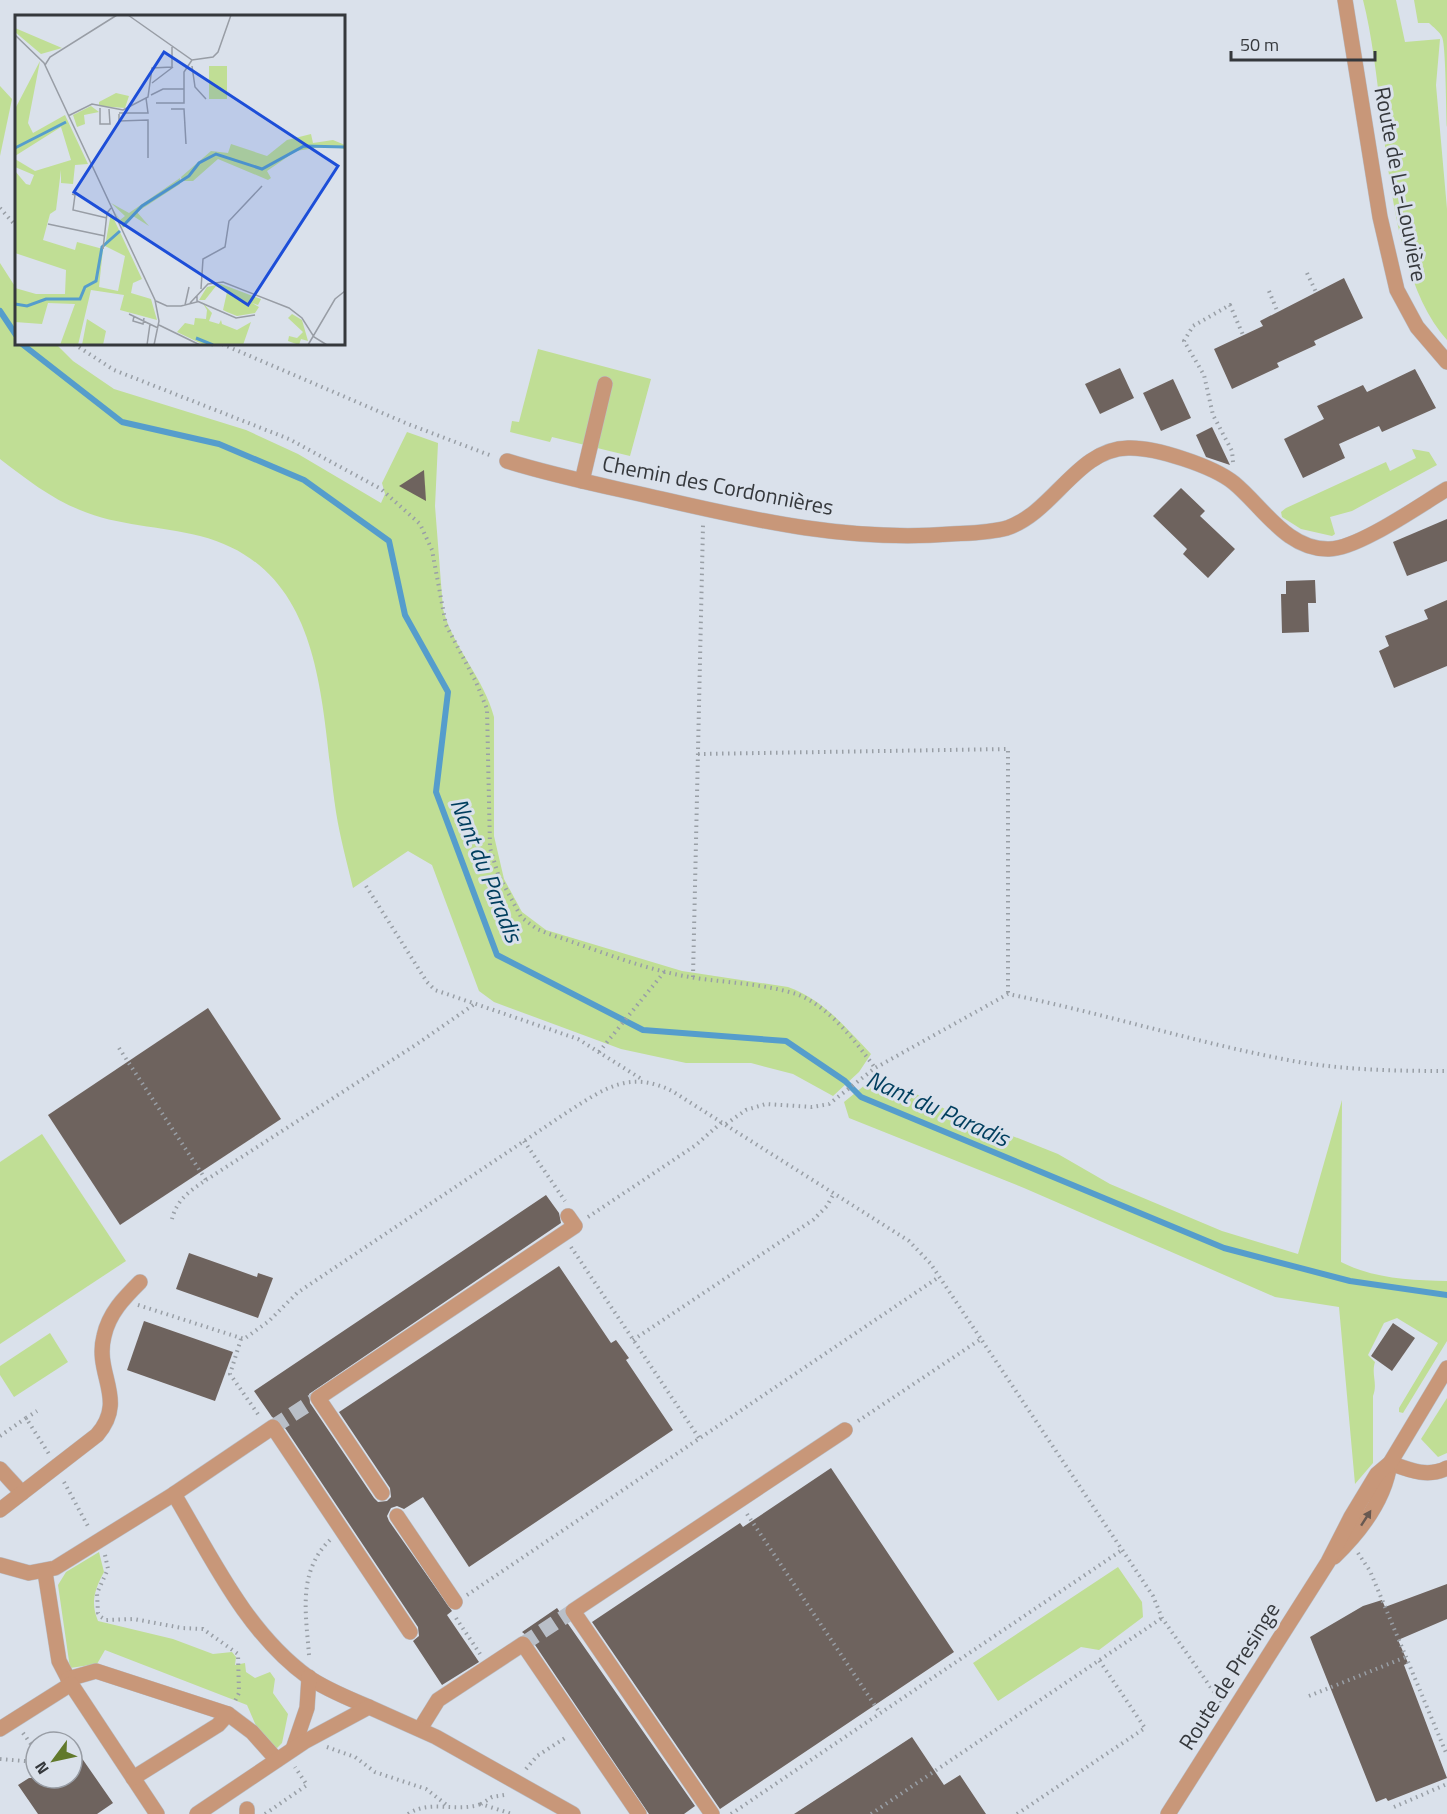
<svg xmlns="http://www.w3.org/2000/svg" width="1447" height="1814" font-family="'Titillium Web',sans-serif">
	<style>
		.green { fill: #c0de95 }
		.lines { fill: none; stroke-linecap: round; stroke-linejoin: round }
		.stream { stroke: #559dcc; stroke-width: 6 }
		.building { fill: #6e635e }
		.minor-tunnel { stroke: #b9bfc8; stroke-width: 15; stroke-dasharray: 15 8; stroke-linecap: butt }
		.minor-casing { stroke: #b9bfc8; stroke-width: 16 }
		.path { stroke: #999fa6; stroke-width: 4; stroke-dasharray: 1.5 4.5; stroke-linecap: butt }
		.minor { stroke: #c89779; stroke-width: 15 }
		.oneway { fill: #685951 }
		.labels { text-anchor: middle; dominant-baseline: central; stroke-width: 6; stroke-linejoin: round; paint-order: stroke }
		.street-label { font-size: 22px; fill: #35383c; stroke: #dae1eb }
		.water-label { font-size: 24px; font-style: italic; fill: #003e5e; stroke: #dae1eb }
		.inset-river { fill: none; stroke: #559dcc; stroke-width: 3 }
		.inset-road { fill: none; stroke: #989da5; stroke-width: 1.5 }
		.view { fill: #1d4ed8; fill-opacity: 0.15; stroke: #1d4ed8; stroke-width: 3 }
		.inset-edge { fill: none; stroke: #35383c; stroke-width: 3 }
	</style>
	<rect width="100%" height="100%" fill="#dae1eb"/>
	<g class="green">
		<path d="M1363,0H1396L1405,42L1440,39L1436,85L1447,209V340C1381,267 1388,96 1363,0Z"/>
		<path d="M1414,0H1447V127C1446,112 1446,45 1442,37C1440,32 1433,27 1429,23H1418Z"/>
		<polygon points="0,86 12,99 0,156"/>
		<path d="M0,263L16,288V344H56L73,361L114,389L246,430L298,454L381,503L385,494L382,483L407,432L438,443L435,506L443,609C453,648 484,678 494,717V836L504,879L522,912L546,930L682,971L788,987C824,1000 845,1027 871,1054L859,1072L833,1096L793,1074L751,1063H686L621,1049L494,1002L479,991L432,865L408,851L353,888C347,863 340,837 336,812C320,708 328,569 200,536C161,526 117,526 80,510C50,498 25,478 0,459Z"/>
		<polygon points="538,349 651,379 630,456 552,437 550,442 510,432 512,421 519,422"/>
		<polygon points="1412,449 1429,452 1437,465 1352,511 1330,517 1335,534 1332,536 1301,529 1282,517 1281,512 1286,508 1386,462 1390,471 1416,458"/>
		<path d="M876,1076L885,1078L947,1110L1058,1154L1110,1184L1222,1231L1298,1254L1342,1100L1341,1262C1375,1279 1410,1280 1447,1281V1341L1403,1413L1399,1412V1408L1438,1343L1397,1318L1384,1323L1368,1355L1375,1362C1371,1375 1378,1383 1373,1396V1463L1355,1484L1339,1307L1275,1297L1024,1188L849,1118L844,1102Z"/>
		<polygon points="42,1134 126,1261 0,1344 0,1162"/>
		<polygon points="50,1333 68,1362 14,1397 0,1375 0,1366"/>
		<polygon points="1447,1398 1447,1453 1438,1457 1421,1439"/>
		<path d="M99,1552L104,1572C95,1589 90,1602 98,1621L173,1639L213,1654L232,1652L236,1657L235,1665L245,1663L246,1672L255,1678L270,1672L275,1679L273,1693L288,1714L282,1743L276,1749L257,1728L247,1705L105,1650L97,1664L70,1668L58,1585L66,1572Z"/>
		<polygon points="1118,1567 1142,1602 1143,1617 1099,1650 1081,1647 998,1701 973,1663"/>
	</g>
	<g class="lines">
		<g class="stream">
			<polyline points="0,311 16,335"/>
			<polyline points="22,344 122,422 219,444 304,480 389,541 405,615 448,692 436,792 497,955 643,1030 786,1041 845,1081 861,1097 1224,1248 1350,1281 1447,1295"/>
		</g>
	</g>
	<g class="building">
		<polygon points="1344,278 1363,318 1314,341 1316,345 1277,363 1279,367 1232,389 1214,349 1263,326 1260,321"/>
		<polygon points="1120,368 1134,398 1100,414 1085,384"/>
		<polygon points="1415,369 1436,408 1382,432 1379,426 1339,444 1345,458 1303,478 1284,439 1324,419 1317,406 1363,385 1367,392"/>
		<polygon points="1173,379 1191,418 1161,431 1143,393"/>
		<polygon points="1212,427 1230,465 1206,457 1196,435"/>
		<polygon points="424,470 426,501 399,486"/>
		<polygon points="1181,488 1205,511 1200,516 1235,549 1208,578 1183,554 1187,549 1153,516"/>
		<polygon points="1447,519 1447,561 1407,576 1393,542"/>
		<polygon points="1315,580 1316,603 1308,603 1309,632 1282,633 1281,594 1286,594 1286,581"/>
		<polygon points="1447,600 1447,666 1394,688 1379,651 1389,646 1385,636 1428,619 1424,610"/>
		<polygon points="208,1008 281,1119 120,1225 48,1115"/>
		<polygon points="546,1195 559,1213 561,1223 309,1394 310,1403 374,1498 378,1502 387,1501 391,1497 390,1488 339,1412 559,1266 611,1343 616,1340 629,1358 626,1360 673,1430 469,1567 423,1497 404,1509 397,1506 391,1508 387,1516 389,1521 452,1611 447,1615 479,1662 442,1685 413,1641 419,1636 418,1627 281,1422 272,1417 254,1391"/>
		<polygon points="189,1253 257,1277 258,1273 273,1278 258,1318 176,1289"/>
		<polygon points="144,1321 233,1352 215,1401 127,1370"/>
		<polygon points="1393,1323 1415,1338 1392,1371 1371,1356"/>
		<polygon points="831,1468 954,1652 720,1809 592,1622 740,1523 743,1527"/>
		<polygon points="1447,1584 1447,1619 1398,1640 1408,1663 1404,1665 1447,1778 1388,1801 1386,1798 1376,1802 1310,1637 1363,1606 1382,1600 1385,1607"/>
		<polygon points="557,1608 695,1806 684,1814 649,1814 531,1639 522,1632"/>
		<polygon points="912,1737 944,1785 960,1775 986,1814 794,1814"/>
		<polygon points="72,1744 113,1803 97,1814 38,1814 18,1785 29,1778 72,1778"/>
	</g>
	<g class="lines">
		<g class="minor-tunnel">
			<polyline points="273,1427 318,1398"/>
			<polyline points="523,1644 573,1611"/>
		</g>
		<defs>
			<g id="minor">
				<polyline points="1345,0 1380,217 1397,290 1417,327 1447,362"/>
				<path d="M507,461C558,477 610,487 662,499C757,521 852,542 951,534C969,533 989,533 1007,528C1054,512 1077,449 1128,448C1155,447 1213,466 1234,483C1263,507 1287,550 1329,549C1358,549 1420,505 1447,489"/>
				<polyline points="582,481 605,384"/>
				<path d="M1390,1463C1409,1470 1428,1478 1447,1468"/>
				<polyline points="0,1469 22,1493"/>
				<polyline points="382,1493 318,1398 575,1226 568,1216"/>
				<polyline points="174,1494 273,1427 410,1632"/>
				<path d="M0,1510L97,1435C128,1399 94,1375 104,1336C109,1313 124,1298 140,1282"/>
				<polyline points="397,1516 455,1602"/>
				<path d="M1334,1557C1360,1532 1385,1500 1390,1463"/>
				<path d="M0,1565L29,1573L55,1568L174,1494C212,1558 246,1632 308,1677C327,1690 348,1698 369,1707"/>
				<polyline points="45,1572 59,1661 71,1684"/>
				<polyline points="68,1679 96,1671 228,1714 252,1732 277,1760"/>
				<polyline points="0,1729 71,1684 157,1814"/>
				<polyline points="420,1729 438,1700 523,1644 639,1814"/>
				<polyline points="293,1749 307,1708 309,1677"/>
				<polyline points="133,1778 218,1725 228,1714"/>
				<polyline points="197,1814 304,1742 369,1707 436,1737 573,1814"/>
				<polyline points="247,1814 247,1809"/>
				<polyline points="712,1814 573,1611 845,1430"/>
				<polyline points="1168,1814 1328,1562 1351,1517 1377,1474 1390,1463 1447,1368"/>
			</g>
		</defs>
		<use href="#minor" class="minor-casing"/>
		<g class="path">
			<polyline points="0,208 16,226"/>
			<polyline points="1307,273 1316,292"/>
			<polyline points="1269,291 1278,313"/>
			<path d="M74,344L114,370L289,439L381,489L420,524L432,550L446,625L476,682L487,709L490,848L498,874L521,917L537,929L549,934C591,948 635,966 679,975C717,983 758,982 796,994C828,1005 856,1042 875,1068"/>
			<polyline points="222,344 408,424 492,456"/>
			<polyline points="1233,462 1232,451 1213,415 1204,375 1184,341 1193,326 1230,305 1243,335"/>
			<polyline points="698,754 1008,749 1008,994"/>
			<polyline points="366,886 427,982 435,990 578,1039 643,1080"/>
			<polyline points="693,977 703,525"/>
			<path d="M119,1048L206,1180C190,1191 177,1199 172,1219"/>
			<polyline points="599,1052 665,971"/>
			<path d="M726,1124L746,1110L766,1104L812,1107L829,1104L875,1068L1008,994C1102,1013 1194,1042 1288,1060C1339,1070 1395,1071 1447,1071"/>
			<polyline points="524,1141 565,1201"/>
			<polyline points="206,1180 417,1044 476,1003"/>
			<polyline points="588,1217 696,1145 722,1122"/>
			<polyline points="571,1247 699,1438"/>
			<path d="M138,1305L244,1339L269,1321L297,1293L569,1111C605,1088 630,1070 672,1091L909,1241L930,1263L981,1339"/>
			<polyline points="241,1339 230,1374 260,1417"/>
			<polyline points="633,1340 813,1220 827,1206 834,1193"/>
			<polyline points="26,1418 37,1411"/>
			<polyline points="858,1421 981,1339 1153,1596 1162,1618 1221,1702"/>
			<polyline points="0,1436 26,1418 49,1454"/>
			<polyline points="64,1482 89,1528"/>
			<polyline points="747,1514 880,1713"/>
			<polyline points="1358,1553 1370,1571 1447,1755"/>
			<polyline points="105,1555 108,1569 97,1593 98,1613 101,1617 106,1620 134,1619 182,1628 203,1629 238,1654 239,1693 235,1701"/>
			<polyline points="467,1595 939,1277"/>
			<polyline points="456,1618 480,1654"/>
			<path d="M309,1655C306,1613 297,1571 331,1539"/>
			<polyline points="1309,1696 1406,1657"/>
			<polyline points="23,1733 36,1751"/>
			<polyline points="327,1747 355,1757 375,1772 426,1789 448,1806"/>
			<polyline points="0,1759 36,1762"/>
			<polyline points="526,1769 537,1756 565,1738"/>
			<polyline points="504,1795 492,1797 481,1804 512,1814"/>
			<polyline points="1394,1807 1447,1784"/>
			<polyline points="265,1814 307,1785 295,1767"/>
			<path d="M408,1814C431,1799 456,1813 481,1804"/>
			<polyline points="731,1814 1122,1550"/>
			<polyline points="871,1814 1162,1618"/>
			<polyline points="1017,1814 1145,1728 1099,1660"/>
		</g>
		<use href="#minor" class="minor"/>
	</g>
	<defs><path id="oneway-solid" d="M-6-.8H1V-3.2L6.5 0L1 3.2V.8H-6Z" transform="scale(1.5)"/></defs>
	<use class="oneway" href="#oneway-solid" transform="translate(1366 1518) rotate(-57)"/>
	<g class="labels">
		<g class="street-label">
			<text transform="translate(1401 184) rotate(79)">Route de La-Louvière</text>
			<text transform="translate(718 485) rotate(11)">Chemin des Cordonnières</text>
			<text transform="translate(1229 1676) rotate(-58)">Route de Presinge</text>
		</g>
		<g class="water-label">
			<text transform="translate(487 870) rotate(68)">Nant du Paradis</text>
			<text transform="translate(938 1108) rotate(24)">Nant du Paradis</text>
		</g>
	</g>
	<g transform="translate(15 15)">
		<rect width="330" height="330" fill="#dae1eb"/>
		<path d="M0,13L47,33L26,39L0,17ZM25,46L13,108L18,118L50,100L73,149L60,150L58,169L46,168V155L41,195L35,199L28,225L60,235L62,227L88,234L84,272L103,276L110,241L90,231L96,198L127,264L118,268L116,278L136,284L142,305L105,295L109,280L76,275L63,330H45L60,289L33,288L27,309L0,307V273L21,279H50L51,255L0,238V156L11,169L15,170L19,160L0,152V144L20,156L56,145L46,112L0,141V94ZM194,51H212V84H194ZM101,78L114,81L110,93L84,91V87ZM76,91L84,97L69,100L70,109L62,112L58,100ZM296,119L298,128L318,125L330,130V134L312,131L281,136L252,156L256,163L253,165L203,144L178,166H167L166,162L196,136L213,138L216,129L252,141L272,125ZM165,163V169L122,197L134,211L118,201L108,213L100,197L105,205L110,201L96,188L114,198ZM206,269L246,284L243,290L237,288L244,292L240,298L222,301L212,297L208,295L212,277L201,271L190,285H184L192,272ZM187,287L197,298L194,306L204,309L206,305L207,309L222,315L236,307L228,330H189L162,317L170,308L179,310L180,303L191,304L192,295ZM277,299L287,305L293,326L286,324L284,330L273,326L274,321L282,323L288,317L273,303ZM72,304L91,316L88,330H67Z" fill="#c0de95"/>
		<path class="inset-river" d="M0,133L51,107M108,211L127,191L174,161L184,148L201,139L247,154L289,131L330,132M0,289L12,291L31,284H65L70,272L81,266L87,232L105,216M181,323L198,330"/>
		<path class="inset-road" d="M113,0L177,45L198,42L203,37L216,0M0,20L29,48L140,285L144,306L139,330M30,50L35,42L102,0M177,51L180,72L191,84M137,68L158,52M136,80L148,74H169V57L177,45M141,88H169V74M85,93V109H95L94,94M156,94H169L171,129M104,98H133L131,83M104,99V106L133,105V143M53,101L77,89L108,95L133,82L137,53L157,52V32M57,179L60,180L58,195L92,203M33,209L90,221M88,234L92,198L96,193M186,274L188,244L210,232L214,206L247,171M141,286L152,291H166L182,287V280M182,286L221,303L240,300M175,288L193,269L208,267L274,293L287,303L299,322L312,330M170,290L174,272M114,299L143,313M119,301L118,306L128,309L129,303M144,310L185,330M132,330L135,309M293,330L320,284L330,276"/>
		<path class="view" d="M149,37L323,151L233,290L59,177Z"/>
		<rect width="330" height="330" class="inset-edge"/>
	</g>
	<g transform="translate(54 1760) rotate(237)"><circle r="28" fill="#dae1eb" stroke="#989da5" stroke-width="1.5"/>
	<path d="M0-4.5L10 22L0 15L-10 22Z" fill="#61792b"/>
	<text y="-9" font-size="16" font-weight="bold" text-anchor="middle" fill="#35383c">N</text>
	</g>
	<path d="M1231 51v9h144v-9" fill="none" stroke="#35383c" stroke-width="3"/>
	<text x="1240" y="51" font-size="18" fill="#35383c" stroke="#dae1eb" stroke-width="4.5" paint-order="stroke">50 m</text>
</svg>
